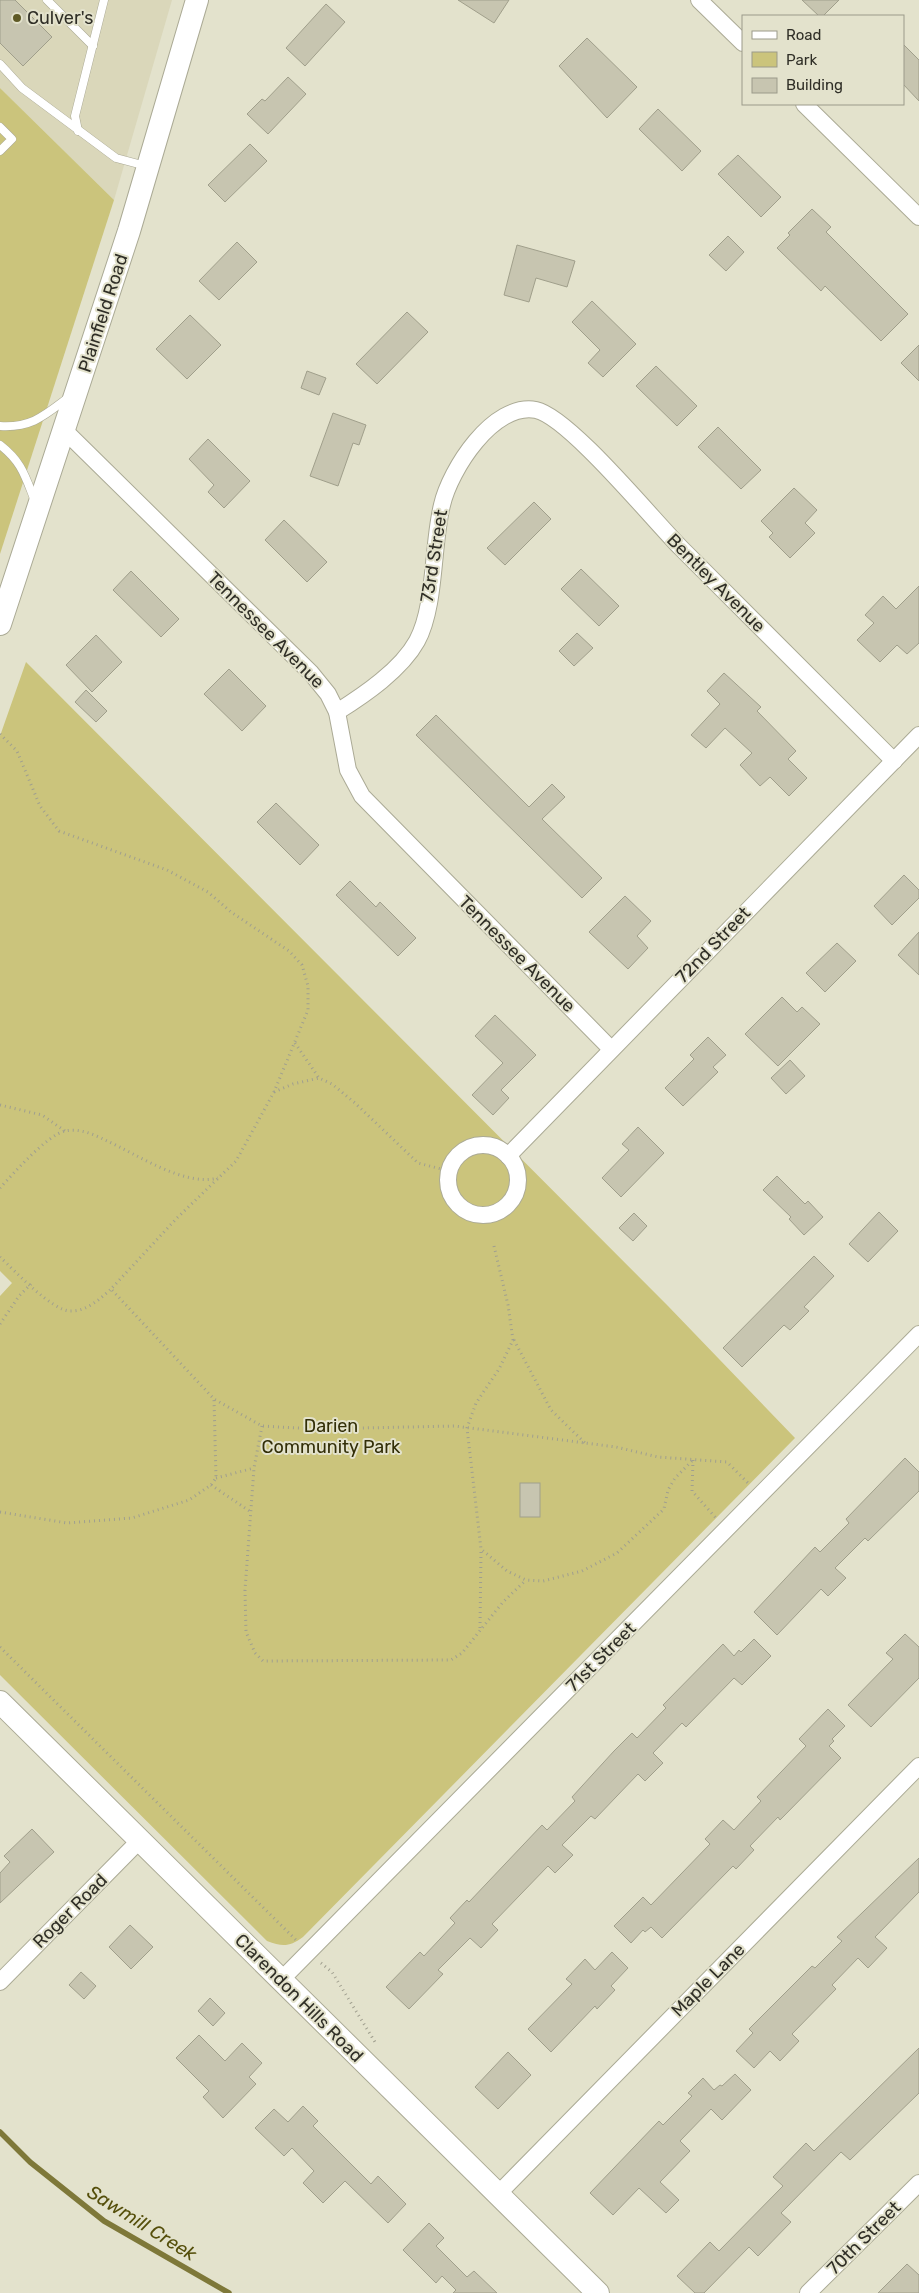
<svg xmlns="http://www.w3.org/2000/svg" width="919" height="2293" font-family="Rubik,sans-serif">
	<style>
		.built { fill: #dad7ba }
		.green { fill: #cbc47c }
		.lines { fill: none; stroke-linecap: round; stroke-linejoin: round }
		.stream { stroke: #7e7839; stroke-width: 5.5 }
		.building { fill: #c7c5b0; stroke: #a09f8b }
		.lane-casing { stroke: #abaa95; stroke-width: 9 }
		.street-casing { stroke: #abaa95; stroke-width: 18 }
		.secondary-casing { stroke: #abaa95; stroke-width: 24 }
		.path { stroke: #a09f8f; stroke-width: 3; stroke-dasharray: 1 4; stroke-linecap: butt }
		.lane { stroke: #fff; stroke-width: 8 }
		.street { stroke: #fff; stroke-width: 16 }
		.secondary { stroke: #fff; stroke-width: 22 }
		.poi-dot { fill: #5f5a26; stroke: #e3e2cc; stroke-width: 2 }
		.labels { text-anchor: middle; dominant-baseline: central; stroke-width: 4; stroke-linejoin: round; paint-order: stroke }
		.poi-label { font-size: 18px; fill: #302f27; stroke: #e3e2cc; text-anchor: start }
		.street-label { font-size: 18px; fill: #302f27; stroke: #e3e2cc }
		.park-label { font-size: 18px; fill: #322e07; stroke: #e3e2cc }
		.water-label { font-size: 19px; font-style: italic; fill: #554f0b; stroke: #e3e2cc }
	</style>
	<rect width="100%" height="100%" fill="#e3e2cc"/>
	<polygon class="built" points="0,0 172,0 114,200 0,88"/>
	<g class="green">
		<polygon points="0,88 114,200 0,554"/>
		<path d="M26,662L668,1306L795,1438L303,1937C289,1947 283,1947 267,1941L0,1675V1296L12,1283L0,1271V736Z"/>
	</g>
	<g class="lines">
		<polyline class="stream" points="0,2132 30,2162 104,2221 229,2293"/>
	</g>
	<g class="building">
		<polygon points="0,0 15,0 52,37 23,66 0,43"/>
		<polygon points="458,0 509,0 494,23"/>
		<polygon points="802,0 839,0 823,16 819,16"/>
		<polygon points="326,4 345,22 305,66 286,48"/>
		<polygon points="587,38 637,87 607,118 559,66"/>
		<polygon points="903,44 919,60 919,101 903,84"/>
		<polygon points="288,77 306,94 268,134 247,114 262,99 265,101"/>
		<polygon points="658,109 701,151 682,171 639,129"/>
		<polygon points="250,144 267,161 225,202 208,185"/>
		<polygon points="738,155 781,197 761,217 718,174"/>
		<polygon points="812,209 831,227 826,232 908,314 881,341 825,286 821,291 777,248 790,235 788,233"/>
		<polygon points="728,236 744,252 726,271 709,255"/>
		<polygon points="237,242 257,262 219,300 199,281"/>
		<polygon points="517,245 575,261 567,287 536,278 529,302 504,295"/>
		<polygon points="592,301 636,344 603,377 588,363 600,350 572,322"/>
		<polygon points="407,312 428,332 377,384 356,364"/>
		<polygon points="190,315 221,345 187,379 156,349"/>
		<polygon points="919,345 919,381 901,363"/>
		<polygon points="656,366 697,406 677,426 636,386"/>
		<polygon points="307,371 326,378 319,395 301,388"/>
		<polygon points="333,413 366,425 359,445 353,443 338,486 310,476"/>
		<polygon points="718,427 761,470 741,489 698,447"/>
		<polygon points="208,439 250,481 224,508 208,492 214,485 189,459"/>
		<polygon points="794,488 817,510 805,523 815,533 790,558 769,537 773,533 761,521"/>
		<polygon points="534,502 551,519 505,565 487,548"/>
		<polygon points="284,520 327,562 307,582 265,540"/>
		<polygon points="581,569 619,606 599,626 561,589"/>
		<polygon points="131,571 179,619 161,637 113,590"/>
		<polygon points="919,586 919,643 907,654 897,645 880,662 857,640 874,623 865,615 883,596 896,609"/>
		<polygon points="577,633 593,648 574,666 559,651"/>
		<polygon points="96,635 122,662 92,692 66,665"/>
		<polygon points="229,669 266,706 242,731 204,694"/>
		<polygon points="724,673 761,707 757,711 796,751 788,759 807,778 789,796 770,777 760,786 740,765 752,753 725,728 706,748 691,735 720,704 707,691"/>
		<polygon points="86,690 107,711 96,722 75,702"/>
		<polygon points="436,715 529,807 552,784 565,797 542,819 602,878 582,898 416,735"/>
		<polygon points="276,803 319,845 300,865 257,822"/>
		<polygon points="904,875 919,890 919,898 892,925 874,906"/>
		<polygon points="350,881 376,907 380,902 416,938 398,956 336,895"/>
		<polygon points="625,896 651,921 637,936 648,948 628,969 589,932"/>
		<polygon points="919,932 919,975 898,955"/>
		<polygon points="837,943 856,961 825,992 806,973"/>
		<polygon points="782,997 797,1012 802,1007 820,1024 778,1066 745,1034"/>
		<polygon points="495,1015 536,1055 501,1090 509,1098 493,1115 472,1095 503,1063 475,1036"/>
		<polygon points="708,1037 726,1055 713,1067 718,1072 683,1106 665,1088 694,1059 690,1055"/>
		<polygon points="790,1060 805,1076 786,1094 771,1078"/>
		<polygon points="638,1127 664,1153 621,1197 602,1178 629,1150 622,1144"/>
		<polygon points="777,1176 805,1204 808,1201 823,1217 804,1235 789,1219 791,1217 763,1190"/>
		<polygon points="879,1212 898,1231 868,1262 849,1244"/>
		<polygon points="634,1213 647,1226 633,1241 619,1228"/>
		<polygon points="814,1256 834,1276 804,1307 809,1311 790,1330 784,1325 742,1367 723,1348"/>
		<polygon points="905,1458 919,1472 919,1491 868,1541 865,1538 835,1568 846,1578 828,1596 821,1589 777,1635 754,1612 815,1547 820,1552 849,1523 846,1519"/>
		<rect x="520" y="1483" width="20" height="34"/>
		<polygon points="905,1634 919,1647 919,1678 871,1727 848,1705 893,1659 886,1653"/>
		<polygon points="754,1639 771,1656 742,1685 734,1678 686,1727 682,1723 653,1753 663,1763 645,1781 638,1774 595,1819 591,1816 562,1845 573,1855 555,1873 548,1866 492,1924 498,1930 481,1948 470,1938 438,1970 443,1974 409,2009 386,1987 420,1952 424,1956 455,1923 450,1918 467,1900 469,1902 542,1825 547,1830 575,1801 572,1797 614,1751 632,1733 637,1738 666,1708 663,1705 723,1644 734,1656 739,1650 741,1652"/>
		<polygon points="828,1709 845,1726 832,1739 834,1741 829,1746 841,1758 780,1820 778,1817 750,1846 754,1850 736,1869 733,1866 662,1938 651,1927 645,1932 643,1930 631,1943 614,1926 643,1897 651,1905 710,1844 705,1839 723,1820 734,1830 761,1801 757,1797 806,1746 799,1739"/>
		<polygon points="32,1829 54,1852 0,1903 0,1873 10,1862 4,1856"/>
		<polygon points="919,1858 919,1892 875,1937 887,1948 868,1968 858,1958 832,1985 836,1989 792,2034 799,2041 780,2061 770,2051 754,2068 736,2051 753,2033 749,2029 812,1966 815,1968 842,1941 837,1937"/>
		<polygon points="130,1925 153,1947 131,1969 109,1947"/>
		<polygon points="612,1952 628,1968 611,1986 615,1990 597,2009 595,2006 551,2052 528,2029 572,1984 566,1979 585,1959 595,1970"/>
		<polygon points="81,1972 96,1986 84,1999 69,1985"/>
		<polygon points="210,1998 225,2013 213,2026 198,2011"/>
		<polygon points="199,2035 225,2061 242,2043 262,2063 249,2077 256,2084 223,2118 203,2097 209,2091 176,2058"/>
		<polygon points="919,2048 919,2093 850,2160 841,2152 781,2213 791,2222 758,2256 749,2247 704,2293 695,2293 677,2276 710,2242 719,2251 783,2186 773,2177 806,2143 814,2151"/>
		<polygon points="508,2052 531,2075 498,2109 475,2087"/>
		<polygon points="735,2074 751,2090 722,2120 711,2109 680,2141 690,2151 660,2182 679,2200 666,2213 639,2188 613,2215 590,2193 659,2121 663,2125 692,2096 688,2093 703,2078 714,2090 720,2085 722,2086"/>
		<polygon points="303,2106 318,2121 313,2126 371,2184 378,2176 406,2204 388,2223 345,2181 323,2203 303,2183 314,2171 292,2148 284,2156 255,2128 274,2109 288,2122"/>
		<polygon points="429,2223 444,2238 436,2246 467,2277 474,2271 497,2293 453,2293 456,2290 442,2276 436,2283 403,2250"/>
		<polygon points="907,2264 919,2275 919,2293 878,2293"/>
	</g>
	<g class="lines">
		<defs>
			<g id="lane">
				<polyline points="47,0 93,46"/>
				<polyline points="0,64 22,88 116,158 146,166"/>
				<polyline points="0,127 12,139 0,151"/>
				<polyline points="78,131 75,116 104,0"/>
				<path d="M0,426C32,428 45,415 69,397"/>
				<path d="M0,445C22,462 25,476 35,501"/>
			</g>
			<g id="street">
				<polyline points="699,0 743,43"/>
				<polyline points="804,104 919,217"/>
				<polyline points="65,431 311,673 328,694 337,712 348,770 362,796 611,1049"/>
				<path d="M337,712C364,695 401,670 417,641C436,606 432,545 442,505C450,470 493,402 536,410C569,417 653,520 681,548C752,619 823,690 894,761"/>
				<circle cx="483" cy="1180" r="35"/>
				<polyline points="508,1156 919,735"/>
				<polyline points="281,1980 919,1334"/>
				<polyline points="0,1982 140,1840"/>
				<polyline points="498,2194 919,1766"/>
				<polyline points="808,2293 919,2183"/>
			</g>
			<g id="secondary">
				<polyline points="0,624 129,231 197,0"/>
				<polyline points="0,1702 598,2293"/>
			</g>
		</defs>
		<use href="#lane" class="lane-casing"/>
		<use href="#street" class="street-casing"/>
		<use href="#secondary" class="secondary-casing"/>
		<g class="path">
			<polyline points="0,734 17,751 40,806 59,831 167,870 208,892 231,912 289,951 302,965 308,986 308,1010 274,1092 236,1161 177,1218 111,1289 214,1399 262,1426 315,1429 455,1426 616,1447 658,1457 727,1462 748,1483"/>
			<polyline points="295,1043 319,1078 332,1084 355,1103 418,1163 449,1171"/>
			<polyline points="274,1092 293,1084 319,1078"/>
			<polyline points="0,1105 42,1115 65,1131"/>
			<path d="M0,1188C13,1174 47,1135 65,1131C79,1128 93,1134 105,1140C137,1154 184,1187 218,1178"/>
			<polyline points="494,1246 508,1305 513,1340 499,1369 476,1403 467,1428 481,1549 507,1571 526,1580 543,1581 582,1571 617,1553 664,1509 668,1490 675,1478 693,1460"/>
			<path d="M0,1257C14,1270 53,1312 71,1311C87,1311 100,1299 111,1289"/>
			<polyline points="0,1324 19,1296 31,1284"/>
			<polyline points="514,1340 551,1410 585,1443"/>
			<polyline points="262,1426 254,1468 245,1590 246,1632 255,1653 263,1661 451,1660 462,1653 503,1602 526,1580"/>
			<polyline points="693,1460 692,1491 716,1518"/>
			<polyline points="216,1478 254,1468"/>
			<polyline points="211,1485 251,1512"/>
			<polyline points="0,1512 67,1523 132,1518 189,1500 211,1485 216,1478 214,1399"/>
			<polyline points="480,1628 481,1549"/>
			<polyline points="0,1647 296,1940"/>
			<polyline points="321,1963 332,1972 375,2042"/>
		</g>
		<use href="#lane" class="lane"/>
		<use href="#street" class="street"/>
		<use href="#secondary" class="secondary"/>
	</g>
	<circle class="poi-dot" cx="17" cy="18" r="5"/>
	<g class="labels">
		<g class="poi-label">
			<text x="27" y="18">Culver's</text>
		</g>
		<g class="street-label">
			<text transform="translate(103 313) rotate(-72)">Plainfield Road</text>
			<text transform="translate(434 556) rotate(-81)">73rd Street</text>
			<text transform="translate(716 583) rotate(45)">Bentley Avenue</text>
			<text transform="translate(266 630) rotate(45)">Tennessee Avenue</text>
			<text transform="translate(713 945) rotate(-46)">72nd Street</text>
			<text transform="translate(517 954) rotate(45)">Tennessee Avenue</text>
			<text transform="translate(601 1657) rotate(-45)">71st Street</text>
			<text transform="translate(70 1911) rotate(-45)">Roger Road</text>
			<text transform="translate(708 1980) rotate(-45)">Maple Lane</text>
			<text transform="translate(299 1998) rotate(45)">Clarendon Hills Road</text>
			<text transform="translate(864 2238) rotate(-45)">70th Street</text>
		</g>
		<g class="park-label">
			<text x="331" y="1426">Darien<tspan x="331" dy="21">Community Park</tspan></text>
		</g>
		<g class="water-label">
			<text transform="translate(142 2223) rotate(32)">Sawmill Creek</text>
		</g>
	</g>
	<rect x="742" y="15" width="162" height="90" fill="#e3e2cc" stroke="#9b9a8a"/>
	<rect x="752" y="31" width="25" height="8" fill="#ffffff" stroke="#9b9a8a"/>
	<text x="786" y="40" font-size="15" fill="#302f27">Road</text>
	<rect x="752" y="52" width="25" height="15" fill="#cbc47c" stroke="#9b9a8a"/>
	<text x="786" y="65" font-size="15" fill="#302f27">Park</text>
	<rect x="752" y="78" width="25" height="15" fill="#c7c5b0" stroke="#9b9a8a"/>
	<text x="786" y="90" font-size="15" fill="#302f27">Building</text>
</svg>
